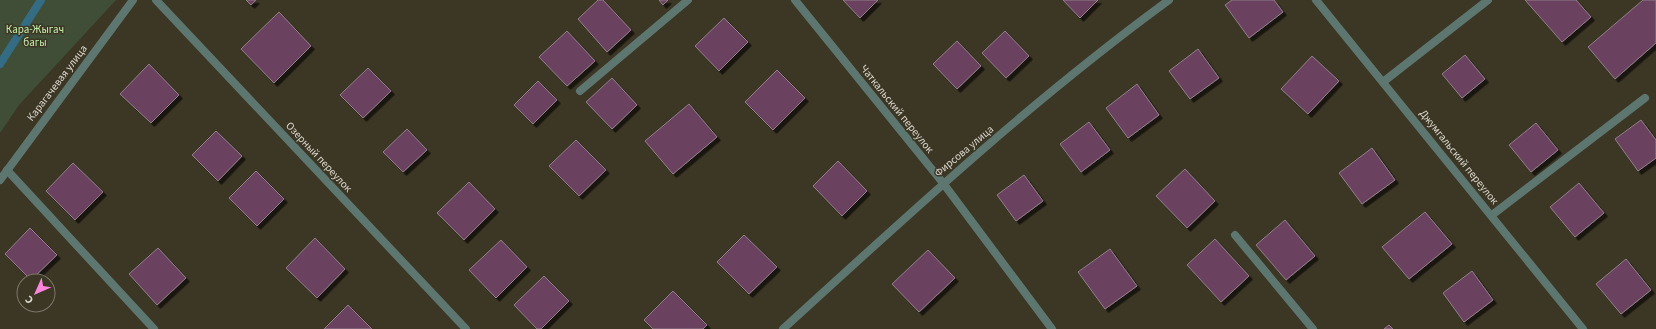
<svg xmlns="http://www.w3.org/2000/svg" width="1656" height="329" font-family="'Source Sans 3',sans-serif">
	<style>
		.green { fill: #404e37 }
		.lines { fill: none; stroke-linecap: round; stroke-linejoin: round }
		.stream { stroke: #346c83; stroke-width: 8 }
		.building { fill: #6b4360; stroke: #917e8a; filter: url(#shadow) }
		.street { stroke: #5d766f; stroke-width: 8 }
		.labels { text-anchor: middle; dominant-baseline: central; stroke-width: 3; stroke-linejoin: round; paint-order: stroke }
		.park-label { font-size: 11px; fill: #c5eeab; stroke: #3c3625 }
		.street-label { font-size: 11px; fill: #dcd9ce; stroke: #3c3625 }
	</style>
	<defs>
		<filter id="shadow"><feDropShadow dx="3.5" dy="3.5" stdDeviation="0" flood-color="#0009"/></filter>
	</defs>
	<rect width="100%" height="100%" fill="#3c3625"/>
	<polygon class="green" points="0,0 116,0 19,105 0,133"/>
	<g class="lines">
		<polyline class="stream" points="0,64 41,0"/>
	</g>
	<g class="building">
		<polygon points="246,0 256,0 251,5"/>
		<polygon points="598,0 603,0 631,30 607,52 578,19"/>
		<polygon points="659,0 668,0 663,5"/>
		<polygon points="843,0 878,0 860,18"/>
		<polygon points="1063,0 1098,0 1080,18"/>
		<polygon points="1232,0 1274,0 1283,12 1249,38 1225,5"/>
		<polygon points="1525,0 1576,0 1591,17 1562,42"/>
		<polygon points="1643,0 1656,0 1656,43 1615,79 1588,47"/>
		<polygon points="279,12 311,46 274,83 241,49"/>
		<polygon points="724,18 748,42 719,71 695,46"/>
		<polygon points="567,31 595,61 567,86 539,57"/>
		<polygon points="1005,31 1029,56 1006,78 982,53"/>
		<polygon points="957,41 981,66 957,89 933,64"/>
		<polygon points="1198,49 1219,78 1190,99 1169,71"/>
		<polygon points="1465,55 1485,79 1462,98 1442,74"/>
		<polygon points="1312,56 1339,81 1308,114 1281,89"/>
		<polygon points="149,64 179,95 151,123 120,94"/>
		<polygon points="368,68 391,91 363,118 340,95"/>
		<polygon points="777,70 805,98 773,130 745,102"/>
		<polygon points="612,78 637,105 612,129 586,102"/>
		<polygon points="538,81 557,100 533,124 514,105"/>
		<polygon points="1137,84 1159,115 1128,138 1106,108"/>
		<polygon points="689,104 717,137 673,174 645,141"/>
		<polygon points="1641,120 1656,140 1656,158 1638,171 1615,139"/>
		<polygon points="1089,122 1110,150 1081,172 1060,144"/>
		<polygon points="1536,123 1558,150 1531,172 1509,145"/>
		<polygon points="407,129 427,150 403,172 383,152"/>
		<polygon points="216,131 242,156 218,181 192,155"/>
		<polygon points="576,140 606,170 579,196 549,166"/>
		<polygon points="1372,148 1395,180 1362,204 1339,173"/>
		<polygon points="838,161 867,191 842,216 813,186"/>
		<polygon points="73,163 103,192 75,220 46,191"/>
		<polygon points="1185,169 1215,201 1187,228 1156,196"/>
		<polygon points="256,171 284,199 257,226 229,198"/>
		<polygon points="1024,175 1043,201 1016,221 997,195"/>
		<polygon points="469,182 495,209 464,240 437,213"/>
		<polygon points="1579,183 1604,213 1575,237 1550,207"/>
		<polygon points="1425,212 1452,244 1409,279 1382,247"/>
		<polygon points="1285,220 1315,256 1286,280 1256,245"/>
		<polygon points="30,228 57,255 31,280 5,254"/>
		<polygon points="744,235 777,267 749,294 717,262"/>
		<polygon points="315,238 345,269 317,298 286,268"/>
		<polygon points="1215,239 1249,276 1221,302 1187,265"/>
		<polygon points="501,240 527,267 496,298 469,270"/>
		<polygon points="158,248 186,278 157,305 129,274"/>
		<polygon points="1110,249 1137,286 1105,309 1078,272"/>
		<polygon points="928,250 955,278 919,312 892,284"/>
		<polygon points="1626,259 1651,290 1621,314 1596,284"/>
		<polygon points="1472,271 1493,300 1464,322 1443,293"/>
		<polygon points="544,276 569,301 541,329 537,329 514,305"/>
		<polygon points="673,291 707,325 703,329 653,329 644,320"/>
		<polygon points="348,305 372,329 324,329"/>
		<polygon points="1389,325 1393,329 1384,329"/>
	</g>
	<g class="lines">
		<g class="street">
			<polyline points="156,0 466,329"/>
			<polyline points="795,0 943,183 1052,329"/>
			<polyline points="1316,0 1583,329"/>
			<polyline points="1383,82 1488,0"/>
			<polyline points="580,91 688,0"/>
			<polyline points="7,170 154,329"/>
			<polyline points="0,180 133,0"/>
			<polyline points="1492,215 1645,98"/>
			<polyline points="1235,235 1313,329"/>
			<path d="M783,329C908,215 1032,100 1169,0"/>
		</g>
	</g>
	<g class="labels">
		<g class="park-label">
			<text x="35" y="29">Кара-Жыгач<tspan x="35" dy="13">багы</tspan></text>
		</g>
		<g class="street-label">
			<text transform="translate(57 83) rotate(-53)">Карагачевая улица</text>
			<text transform="translate(897 109) rotate(51)">Чаткальский переулок</text>
			<text transform="translate(964 151) rotate(-40)">Фирсова улица</text>
			<text transform="translate(319 157) rotate(47)">Озерный переулок</text>
			<text transform="translate(1459 157) rotate(51)">Джумгальский переулок</text>
		</g>
	</g>
	<g transform="translate(36 293) rotate(225)"><circle r="19" fill="#3c3625" stroke="#7c7769"/>
	<path d="M0-3L7 15L0 10L-7 15Z" fill="#ff85de"/>
	<text y="-6" font-size="11" font-weight="bold" text-anchor="middle" fill="#dcd9ce">С</text>
	</g>
</svg>
